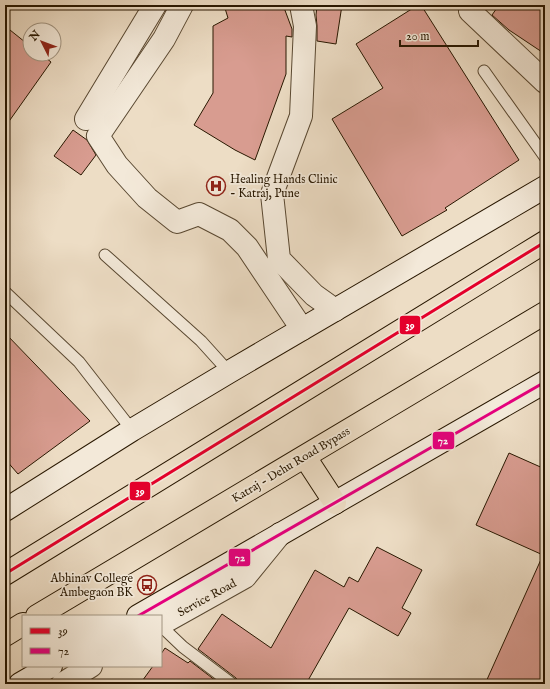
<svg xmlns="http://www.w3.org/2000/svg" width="550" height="689" font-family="'IM FELL English',serif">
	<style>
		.building { fill: #d89c90; stroke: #281700 }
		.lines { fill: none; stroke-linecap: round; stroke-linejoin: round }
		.lane-casing { stroke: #594831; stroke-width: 13 }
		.street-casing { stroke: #594831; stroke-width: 24 }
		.secondary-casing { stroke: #281700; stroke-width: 24 }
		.highway-casing { stroke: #281700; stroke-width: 24 }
		.lane { stroke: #f3e9d9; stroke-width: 11 }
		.street { stroke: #f3e9d9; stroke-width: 22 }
		.secondary { stroke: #f3e9d9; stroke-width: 22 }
		.highway { stroke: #edddc5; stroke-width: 22 }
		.bus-1-casing { stroke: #f3e9d9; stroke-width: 6 }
		.bus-2-casing { stroke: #f3e9d9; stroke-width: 6 }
		.bus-1 { stroke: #e4002b; stroke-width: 3 }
		.bus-2 { stroke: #e5007d; stroke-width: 3 }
		.labels { text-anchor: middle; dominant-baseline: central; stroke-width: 3.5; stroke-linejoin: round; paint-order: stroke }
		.poi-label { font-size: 12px; fill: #281700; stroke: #f3e9d9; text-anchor: start }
		.street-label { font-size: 12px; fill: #281700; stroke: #f3e9d9 }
		.line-badge { stroke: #f3e9d9; stroke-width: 1.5 }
		.badge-label { font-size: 11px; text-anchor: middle; font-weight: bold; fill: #fff }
	</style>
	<rect width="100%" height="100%" fill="#edddc5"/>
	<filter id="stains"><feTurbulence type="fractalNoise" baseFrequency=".005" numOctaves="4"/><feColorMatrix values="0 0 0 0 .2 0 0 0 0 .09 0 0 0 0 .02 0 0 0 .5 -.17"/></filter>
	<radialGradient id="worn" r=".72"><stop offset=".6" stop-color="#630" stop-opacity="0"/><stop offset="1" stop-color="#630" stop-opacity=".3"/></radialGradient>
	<g class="building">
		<polygon points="224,5 283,5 292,29 292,37 286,36 286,74 255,160 235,150 194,125 213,93 213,26 228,18"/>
		<polygon points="317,5 342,5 336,44 317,41 317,26 316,15"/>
		<polygon points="418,5 421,5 519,160 445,208 447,210 402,236 332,119 383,88 356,44"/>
		<polygon points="499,5 545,5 545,54 509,30 492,15"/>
		<polygon points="5,26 30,46 30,54 41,54 51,62 5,127"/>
		<polygon points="73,130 87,140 96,155 81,175 54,156"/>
		<polygon points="5,333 90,421 18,474 5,459"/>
		<polygon points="509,453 545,469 545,684 485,684 543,555 476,525"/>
		<polygon points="377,547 422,570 402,608 411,613 398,636 349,608 306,684 239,684 236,678 198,649 222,614 271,648 315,570 344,587 349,577 358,582"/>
		<polygon points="165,648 188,663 190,661 220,684 140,684 153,666 161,666 161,654"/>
	</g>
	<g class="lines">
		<defs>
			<g id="lane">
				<polyline points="484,71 545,157"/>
				<polyline points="105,255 201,341 229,372"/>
				<polyline points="5,292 79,362 132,430"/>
				<polyline points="161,626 183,647 232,684"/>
			</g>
			<g id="street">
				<polyline points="182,5 164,39 98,136 117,165 147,198 177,222 199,214 230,230 247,247 302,329"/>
				<polyline points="301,5 305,26 301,116 272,194 279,259 314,295 335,310"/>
				<polyline points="473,5 470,11 545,82"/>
				<polyline points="86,119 155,5"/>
				<polyline points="161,624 245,577 280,534"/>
				<polyline points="62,684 91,666"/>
			</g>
			<g id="secondary">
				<polyline points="5,510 132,430 229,372 545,187"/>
				<polyline points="138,616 545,382"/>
				<polyline points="20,684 51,666"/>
			</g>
			<g id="highway">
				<polyline points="305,457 335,503"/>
				<polyline points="5,574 545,242"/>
				<polyline points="37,616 545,313"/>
				<polyline points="5,635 23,624"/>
			</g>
		</defs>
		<use href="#lane" class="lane-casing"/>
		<use href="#street" class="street-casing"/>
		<use href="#secondary" class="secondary-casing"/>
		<use href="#highway" class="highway-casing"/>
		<use href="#lane" class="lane"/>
		<use href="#street" class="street"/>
		<use href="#secondary" class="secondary"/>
		<use href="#highway" class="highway"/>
		<defs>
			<polyline id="bus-1" points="5,574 545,242"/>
			<polyline id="bus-2" points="138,616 545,382"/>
		</defs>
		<use href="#bus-1" class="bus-1-casing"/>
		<use href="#bus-2" class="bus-2-casing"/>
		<use href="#bus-1" class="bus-1"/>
		<use href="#bus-2" class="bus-2"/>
	</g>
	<defs>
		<symbol id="hospital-ring" viewBox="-11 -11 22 22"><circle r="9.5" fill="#f3e9d9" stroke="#8f2418" stroke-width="1.5"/><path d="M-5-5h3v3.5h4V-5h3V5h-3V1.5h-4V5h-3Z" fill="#8f2418"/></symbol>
		<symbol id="bus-ring" viewBox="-11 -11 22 22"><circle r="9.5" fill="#f3e9d9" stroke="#8f2418" stroke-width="1.5"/><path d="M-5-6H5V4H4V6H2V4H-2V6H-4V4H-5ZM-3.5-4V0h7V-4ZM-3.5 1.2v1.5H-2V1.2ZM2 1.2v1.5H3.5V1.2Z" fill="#8f2418"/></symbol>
	</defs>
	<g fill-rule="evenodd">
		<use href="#hospital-ring" x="205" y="175" width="22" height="22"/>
		<use href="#bus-ring" x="136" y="574" width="22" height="22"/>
	</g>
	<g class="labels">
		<g class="poi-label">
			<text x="230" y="179">Healing Hands Clinic<tspan x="230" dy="14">- Katraj, Pune</tspan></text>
			<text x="133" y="578" text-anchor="end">Abhinav College<tspan x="133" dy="14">Ambegaon BK</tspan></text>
		</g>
		<g class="street-label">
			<text transform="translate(291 465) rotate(-31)">Katraj - Dehu Road Bypass</text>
			<text transform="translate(207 598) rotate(-29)">Service Road</text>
		</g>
	</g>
	<g class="line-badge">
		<rect x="399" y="315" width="22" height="20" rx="4" fill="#e4002b"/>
		<rect x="432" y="431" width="23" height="19" rx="4" fill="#e5007d"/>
		<rect x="129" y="481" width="22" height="20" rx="4" fill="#e4002b"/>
		<rect x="228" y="548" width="23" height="19" rx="4" fill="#e5007d"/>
	</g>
	<g class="badge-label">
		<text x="410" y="329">39</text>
		<text x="443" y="444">72</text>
		<text x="140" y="495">39</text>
		<text x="240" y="561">72</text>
	</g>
	<rect width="550" height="689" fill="none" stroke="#edddc5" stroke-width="20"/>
	<rect x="6" y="6" width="538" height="677" fill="none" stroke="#281700" stroke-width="2"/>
	<rect x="10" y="10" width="530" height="669" fill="none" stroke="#281700"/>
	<rect x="22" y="615" width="140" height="52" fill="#f3e9d9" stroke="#a29582"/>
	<rect x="30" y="628" width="20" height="6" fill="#e4002b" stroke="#a29582"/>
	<text x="58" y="635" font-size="12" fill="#281700">39</text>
	<rect x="30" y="648" width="20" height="6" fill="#e5007d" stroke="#a29582"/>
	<text x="58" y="655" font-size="12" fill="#281700">72</text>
	<g transform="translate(42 42) rotate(312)"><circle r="19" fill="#f3e9d9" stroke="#a29582"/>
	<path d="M0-3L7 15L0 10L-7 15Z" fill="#8f2418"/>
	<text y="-6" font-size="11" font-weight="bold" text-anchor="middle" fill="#281700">N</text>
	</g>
	<path d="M400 40v6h78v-6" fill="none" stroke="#281700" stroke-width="2"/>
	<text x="406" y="40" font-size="12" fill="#281700" stroke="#f3e9d9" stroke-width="3" paint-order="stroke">20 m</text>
	<rect width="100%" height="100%" filter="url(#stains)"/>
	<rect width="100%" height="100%" fill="url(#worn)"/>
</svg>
